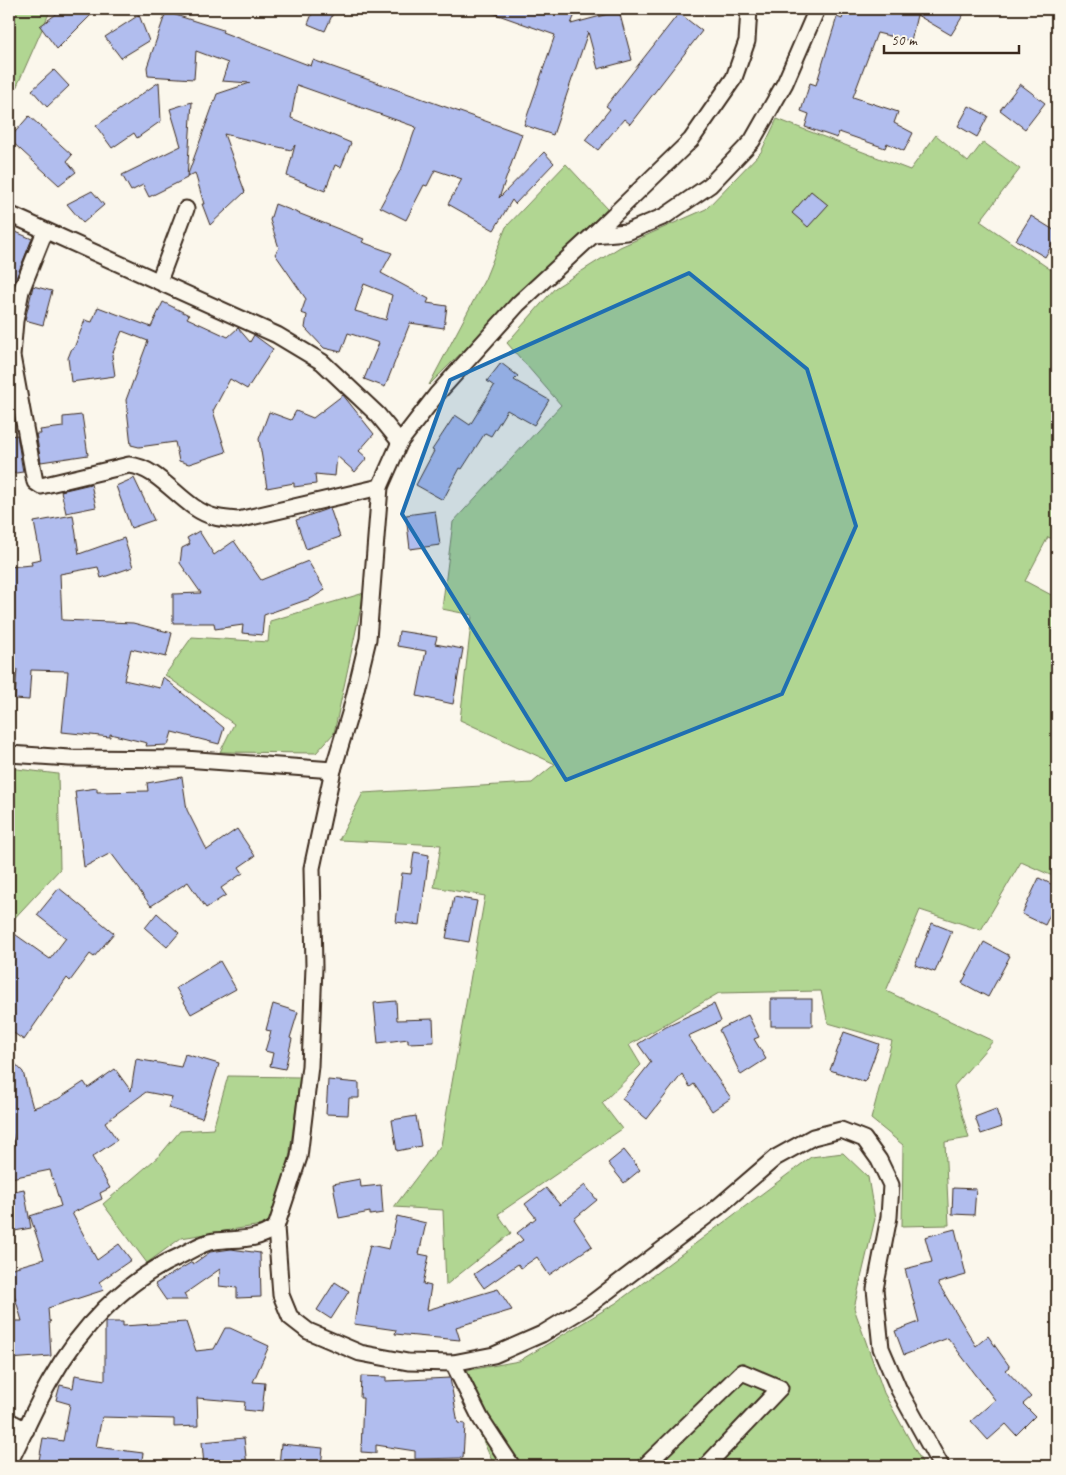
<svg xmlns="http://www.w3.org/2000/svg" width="1066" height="1475" font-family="Caveat,sans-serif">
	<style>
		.green { fill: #b1d692; stroke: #768058 }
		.building { fill: #b1bdee; stroke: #3b2a1e; fill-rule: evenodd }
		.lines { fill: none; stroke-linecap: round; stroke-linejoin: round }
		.minor-casing { stroke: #3b2a1e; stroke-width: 19 }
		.minor { stroke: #fbf7ec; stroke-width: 15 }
		.marked { fill: #1f6fb2; fill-opacity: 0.2; stroke: #1f6fb2; stroke-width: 4; stroke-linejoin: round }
	</style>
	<rect width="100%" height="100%" fill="#fbf7ec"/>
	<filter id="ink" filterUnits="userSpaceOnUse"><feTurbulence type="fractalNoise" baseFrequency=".02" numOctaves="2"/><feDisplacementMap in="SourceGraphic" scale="10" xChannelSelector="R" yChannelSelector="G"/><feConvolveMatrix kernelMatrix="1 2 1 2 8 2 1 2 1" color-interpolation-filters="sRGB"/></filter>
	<g filter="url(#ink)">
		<g class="green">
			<polygon points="9,9 51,9 9,104"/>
			<polygon points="777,119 910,170 936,135 968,162 983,142 1020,169 980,221 1057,274 1057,541 1048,537 1025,581 1057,598 1057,878 1021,862 981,930 920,910 886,991 993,1041 954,1086 969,1138 945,1142 949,1225 902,1226 903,1145 871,1119 892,1041 828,1023 821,991 719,993 629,1045 641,1065 602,1103 622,1129 498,1214 511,1233 446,1285 443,1210 394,1207 441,1145 485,896 434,887 441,845 339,840 363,793 532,783 555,764 460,720 472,615 442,609 453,522 561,405 507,343 555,288 620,247 706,209 761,152"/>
			<polygon points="566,164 607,208 429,385 485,279 506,227"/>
			<polygon points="364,593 334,733 316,753 220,752 234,724 165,675 192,637 268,642 270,621"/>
			<polygon points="9,768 58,774 60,869 9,924"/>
			<polygon points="228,1076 300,1077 285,1188 268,1224 181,1238 147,1263 103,1204 160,1155 180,1131 213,1129"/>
			<polygon points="843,1153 868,1177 875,1219 854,1308 884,1393 924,1466 369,1466 369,1462 493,1463 453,1373 519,1361 616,1303 811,1157"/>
		</g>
		<g class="building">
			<polygon points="63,9 97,9 57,49 40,26"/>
			<polygon points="314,9 335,9 325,31 308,24"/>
			<polygon points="488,9 568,9 576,12 571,24 619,11 632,60 598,69 588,32 553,135 524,125 555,35 487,11"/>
			<polygon points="845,9 967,9 951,35 917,15 911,41 877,33 853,97 898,112 894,123 913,133 904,151 887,143 885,148 839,132 837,138 805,127 809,114 801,111 810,83 816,85 837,17 842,19"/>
			<polygon points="166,12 223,30 222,32 311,66 313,60 522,134 499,198 544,152 554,163 515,204 512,200 494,230 448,204 462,179 435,170 427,186 424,185 406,220 380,207 402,167 416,127 297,85 291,118 351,143 341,167 335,165 325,191 287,176 295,145 291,150 224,134 245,192 210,225 202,204 204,204 195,173 187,177 217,94 250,83 222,81 228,63 196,51 194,79 148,76 147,67"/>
			<polygon points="679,13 702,31 630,124 624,119 598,150 585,140 610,109 606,106"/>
			<polygon points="139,15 149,41 121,58 105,37"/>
			<polygon points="54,70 69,86 47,107 32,90"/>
			<polygon points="159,82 161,121 137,138 134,133 112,148 96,126"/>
			<polygon points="1020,84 1045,103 1025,129 1000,110"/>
			<polygon points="192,102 187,178 149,197 143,185 131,191 122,175 181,146 170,109"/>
			<polygon points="969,106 988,116 977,137 958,126"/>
			<polygon points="29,116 72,155 67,161 76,172 59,185 9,139"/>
			<polygon points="92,191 104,205 83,223 67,204"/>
			<polygon points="811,191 828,205 808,227 792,213"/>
			<path d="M275,204L364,239L362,242L392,253L381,273L429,299L427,303L447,306L444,328L410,323L385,387L364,379L379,343L348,333L341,352L324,348L305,328L307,315L301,313L306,299L275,254L279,248L270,220ZM364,284L392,295L386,320L355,311Z"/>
			<polygon points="1031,216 1057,232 1057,236 1045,257 1016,240"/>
			<polygon points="9,229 32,239 12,288 9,304"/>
			<polygon points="33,286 52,291 43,325 25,320"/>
			<polygon points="163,302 189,315 187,318 228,337 238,328 250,342 254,335 273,349 247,389 230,379 213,411 226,452 189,464 179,461 175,442 139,447 131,445 126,400 148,341 122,331 112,355 115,376 71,382 68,358 72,348 74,348 85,320 92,322 98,307 151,327"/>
			<polygon points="501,363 518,376 514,380 549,400 534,425 507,410 491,436 485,433 462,469 460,468 443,500 416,485 434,451 432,450 455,415 470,425 494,386 487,381"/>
			<polygon points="343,395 374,434 359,451 367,458 355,472 337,456 335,476 315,474 316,484 294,487 294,483 267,488 259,439 269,412 291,420 296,411 313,418"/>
			<polygon points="82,415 88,455 41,462 36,434 41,434 40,430 63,427 63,417"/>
			<polygon points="17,435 23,472 9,474 9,436"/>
			<polygon points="134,478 154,520 131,528 116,486"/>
			<polygon points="91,484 96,507 66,513 61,491"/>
			<polygon points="330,508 340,537 306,549 296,520"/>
			<polygon points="435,511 440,545 410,549 406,515"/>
			<polygon points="73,515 79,554 124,538 133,567 101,578 98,567 60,574 62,620 133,623 172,633 166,657 131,649 124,680 160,688 163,677 224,728 219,744 172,732 168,745 146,746 147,743 110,734 110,737 62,732 68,671 31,670 29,700 15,699 17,669 9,668 9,567 32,565 31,561 41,559 34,522"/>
			<polygon points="199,531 214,555 234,541 261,580 308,561 325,590 312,598 264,615 262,635 242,633 243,625 215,629 214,623 173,623 173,594 201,593 180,563 182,548 190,544 187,538"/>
			<polygon points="399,631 437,637 435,644 463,649 453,704 417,696 426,651 397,646"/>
			<polygon points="182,777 187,810 207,850 237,829 255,856 239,867 243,873 221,888 226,895 206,908 188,882 151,906 111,853 84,867 75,791 97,788 97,792 148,791 147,783"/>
			<polygon points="414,852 429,855 420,925 396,922 402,873 411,874"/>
			<polygon points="1039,878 1057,887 1057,901 1045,925 1022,914"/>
			<polygon points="59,888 114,933 94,957 90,954 70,981 67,978 24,1040 9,1030 9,930 50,959 66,938 37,915"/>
			<polygon points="454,897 477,901 469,942 446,938"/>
			<polygon points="157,913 179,933 167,947 145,928"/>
			<polygon points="932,923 952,931 935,972 915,965"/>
			<polygon points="984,942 1010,956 988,997 962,983"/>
			<polygon points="220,961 236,989 191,1014 176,988"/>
			<rect x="771" y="999" width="41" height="27"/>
			<polygon points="396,1001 397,1020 433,1019 434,1042 408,1043 408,1039 378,1043 374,1003"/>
			<polygon points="273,1004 298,1012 290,1038 292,1039 285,1069 270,1066 273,1053 265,1051 271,1031 266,1030"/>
			<polygon points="714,1004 721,1021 688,1036 731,1098 712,1111 694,1084 690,1087 682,1074 647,1119 622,1099 651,1062 638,1044 666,1026"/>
			<polygon points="748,1015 759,1037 754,1039 766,1059 741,1075 719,1030"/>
			<polygon points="844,1032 879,1044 865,1082 830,1070"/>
			<polygon points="185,1054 219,1064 202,1118 168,1108 172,1097 146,1092 105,1122 117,1140 92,1157 110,1188 100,1193 102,1199 72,1213 97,1260 119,1244 131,1260 99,1282 104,1290 48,1308 49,1321 51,1321 49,1322 51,1356 9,1359 9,1321 22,1321 9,1277 9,1269 44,1259 30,1216 61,1206 50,1170 11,1178 9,1147 15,1146 9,1123 9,1057 23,1072 33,1108 58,1099 84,1082 88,1088 115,1069 131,1091 136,1059 181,1067"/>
			<polygon points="328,1080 359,1083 359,1098 349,1098 348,1115 326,1114"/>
			<polygon points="996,1109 1002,1127 981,1134 975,1117"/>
			<polygon points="416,1116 421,1146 397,1151 392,1120"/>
			<polygon points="624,1150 640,1170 624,1183 608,1163"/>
			<polygon points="360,1179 361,1187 381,1185 383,1213 370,1215 370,1212 339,1218 333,1184"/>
			<polygon points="585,1185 597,1200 574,1219 592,1246 549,1275 537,1257 521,1268 518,1264 484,1288 474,1274 523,1240 517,1233 536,1218 525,1204 546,1188 560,1205"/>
			<polygon points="953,1188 976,1189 974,1215 952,1214"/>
			<polygon points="24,1189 31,1228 9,1232 9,1192"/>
			<polygon points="397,1216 426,1223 419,1254 429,1256 423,1284 431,1286 427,1310 498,1289 512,1310 456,1327 460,1340 395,1334 396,1330 354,1324 360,1287 370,1245 389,1249"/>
			<polygon points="955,1229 966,1275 938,1283 976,1346 988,1336 1010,1367 1006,1370 1031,1397 1023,1404 1035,1416 1016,1435 1006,1424 988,1440 971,1421 995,1400 948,1338 904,1355 895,1331 919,1322 905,1269 932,1262 925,1237"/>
			<polygon points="231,1249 260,1253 261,1297 237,1298 237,1288 219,1286 220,1269 184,1294 187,1300 166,1300 155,1284 192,1262 193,1264 210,1252"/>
			<polygon points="335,1282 349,1291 331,1319 317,1310"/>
			<polygon points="105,1322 123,1322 123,1326 186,1322 196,1351 214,1349 225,1328 230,1328 269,1346 253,1382 265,1383 262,1412 244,1410 245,1402 197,1398 198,1426 174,1427 174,1419 102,1417 96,1447 143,1453 141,1466 38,1466 43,1438 63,1441 70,1404 56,1400 60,1385 73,1388 75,1375 105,1380"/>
			<polygon points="361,1376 386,1377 386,1381 450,1378 458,1423 465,1424 463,1458 415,1459 415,1451 376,1445 376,1453 361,1452 363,1398 360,1398"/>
			<polygon points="244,1438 247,1466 204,1466 202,1442"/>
			<polygon points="281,1444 323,1448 321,1466 279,1466"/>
		</g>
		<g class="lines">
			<defs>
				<g id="minor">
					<polyline points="749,9 747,41 734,78 691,140 593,235 518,304 437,394 400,442 380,487 368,639 351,710 333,770 312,868 314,967 310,1066 299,1157 276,1227 281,1295 290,1317 308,1331 360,1353 408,1362 453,1363 494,1355 542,1334 588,1306 717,1208 775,1158 813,1137 841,1130 864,1139 879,1160 891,1185 889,1217 875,1289 881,1348 899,1390 941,1466"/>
					<polyline points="9,214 277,335 322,362 378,415 400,442"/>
					<path d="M45,231L21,291L15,321L12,356L35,482L41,486L129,465C162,468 182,509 215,517C222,519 231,519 238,520L380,487"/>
					<polyline points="593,235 627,232 665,216 710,185 752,141 785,83 817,9"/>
					<polyline points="159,281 186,209"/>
					<polyline points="9,754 70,758 185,759 333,770"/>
					<polyline points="453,1363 481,1419 512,1466"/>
					<polyline points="9,1421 26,1430"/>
					<path d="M9,1463C23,1436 35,1407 50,1381C79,1329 125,1280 180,1256C190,1251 203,1242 215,1241C239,1238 255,1242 276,1227"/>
					<polyline points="645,1466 742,1372 780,1388 706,1466"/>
				</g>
			</defs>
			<use href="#minor" class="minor-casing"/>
			<use href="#minor" class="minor"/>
		</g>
	</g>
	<path class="marked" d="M689,273L807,369L856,526L782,694L566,780L402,514L450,380Z"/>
	<rect width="1066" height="1475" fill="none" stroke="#fbf7ec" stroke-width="30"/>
	<rect x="15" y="15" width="1036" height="1445" fill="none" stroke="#3b2a1e" stroke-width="2" filter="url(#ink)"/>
	<path d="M884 45v8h135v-8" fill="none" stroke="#3b2a1e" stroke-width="2.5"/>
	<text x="891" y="45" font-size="15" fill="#3b2a1e" stroke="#fbf7ec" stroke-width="4" paint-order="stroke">50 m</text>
</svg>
